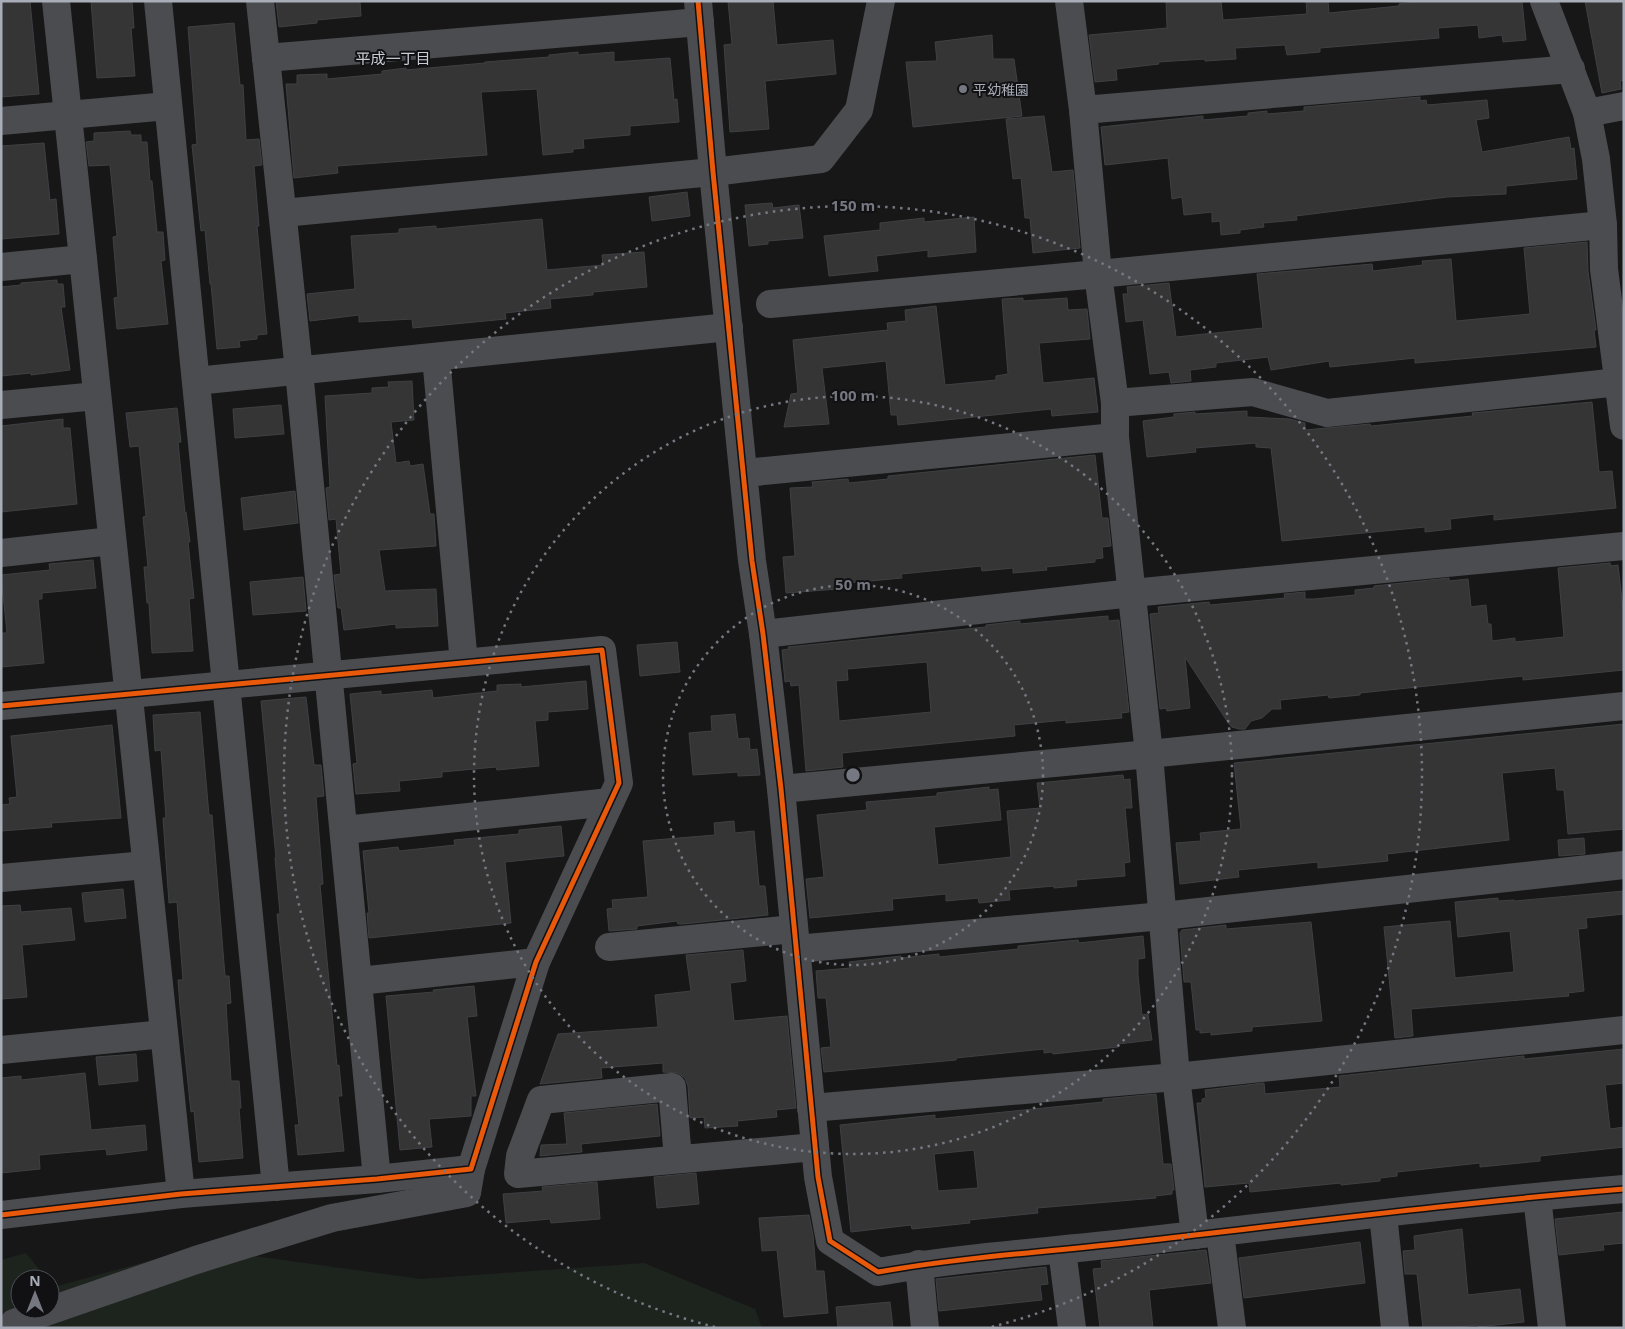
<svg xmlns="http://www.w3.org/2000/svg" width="1625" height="1329" font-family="'Open Sans','Noto Sans JP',sans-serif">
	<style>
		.green { fill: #1d241e }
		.building { fill: #353536; stroke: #3f4043; fill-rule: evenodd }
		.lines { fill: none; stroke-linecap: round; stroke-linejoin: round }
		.minor { stroke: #4b4c50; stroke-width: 28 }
		.cycleway-casing { stroke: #111113; stroke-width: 8 }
		.cycleway { stroke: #e8590c; stroke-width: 5 }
		.ring { fill: none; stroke: #757880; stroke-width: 2.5; stroke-dasharray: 2.5 5 }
		.poi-dot { fill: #757880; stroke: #111113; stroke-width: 2 }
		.labels { text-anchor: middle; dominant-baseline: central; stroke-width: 4; stroke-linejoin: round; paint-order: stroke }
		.poi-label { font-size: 14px; fill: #a8adb8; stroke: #111113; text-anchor: start }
		.neighbourhood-label { font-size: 15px; fill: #c9ccd4; stroke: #111113 }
		.centre { fill: #757880; stroke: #111113; stroke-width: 2.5 }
		.ring-label { font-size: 15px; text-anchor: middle; font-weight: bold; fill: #757880; stroke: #111113; stroke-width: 4; stroke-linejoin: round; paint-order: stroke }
	</style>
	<rect width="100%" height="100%" fill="#171717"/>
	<polygon class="green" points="196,1248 421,1279 644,1263 755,1309 762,1328 1,1328 1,1260 26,1253 47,1279 20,1279 20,1309 50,1309 50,1282 54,1287"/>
	<g class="building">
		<polygon points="1,1 30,1 39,94 1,97"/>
		<polygon points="91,1 132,1 134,28 131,28 135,76 97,78"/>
		<polygon points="276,1 360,1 361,16 317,20 317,23 279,27"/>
		<polygon points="728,1 773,1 777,45 833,40 836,74 765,81 769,129 730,132 724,45 732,44"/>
		<polygon points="1166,1 1221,1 1223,20 1307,14 1306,1 1328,1 1329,13 1399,6 1399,4 1424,1 1522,1 1526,40 1503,42 1502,35 1479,38 1478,25 1438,28 1439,38 1320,48 1320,52 1287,55 1285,45 1235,48 1236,59 1205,61 1205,59 1158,62 1159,64 1116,69 1117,80 1095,82 1089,35 1167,28"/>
		<polygon points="1585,1 1624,1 1624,80 1620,81 1621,89 1602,93"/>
		<polygon points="234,23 240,85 243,85 246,140 259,139 262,165 254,166 259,226 257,226 267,334 257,335 257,339 239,341 240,347 217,349 211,284 210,284 205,230 201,231 192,145 197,144 188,27"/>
		<polygon points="992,35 993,59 1014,59 1022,116 913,127 906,62 937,61 935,42"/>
		<polygon points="578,52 578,55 614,52 614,62 670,58 674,100 677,99 679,122 630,126 630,135 583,139 584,148 573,149 573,152 543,155 537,89 481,92 487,155 337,166 338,173 294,178 286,84 297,84 297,75 327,74 327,79 382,74 382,71 406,68 406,70 485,63 485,62 549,57 549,55"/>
		<polygon points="1420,97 1420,101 1426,100 1427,105 1487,100 1489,118 1476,120 1482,152 1569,137 1571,149 1574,148 1577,179 1506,186 1506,194 1447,197 1296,216 1297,220 1263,223 1264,227 1240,230 1240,233 1221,235 1220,221 1212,222 1212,212 1184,215 1182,197 1172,199 1168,158 1105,165 1101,127 1203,116 1203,120 1248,116 1248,113 1267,111 1267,114 1304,111 1304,107"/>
		<polygon points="1044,116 1052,172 1073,170 1080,248 1033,253 1030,218 1025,218 1021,178 1013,179 1006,119"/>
		<polygon points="130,131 131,135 141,135 141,142 147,142 150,181 152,181 157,232 163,232 165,260 161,261 168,324 117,329 114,298 118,297 113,237 117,236 110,165 89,166 86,142 94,141 94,133"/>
		<polygon points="44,143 50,200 56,199 59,234 1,239 1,146"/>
		<polygon points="687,192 690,216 652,221 649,197"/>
		<polygon points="772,203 773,208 799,205 803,238 768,241 768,244 749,246 745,205"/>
		<polygon points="974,217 976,252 928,257 928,250 876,256 878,271 829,276 824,236 880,230 880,223 924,218 924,222"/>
		<polygon points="542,219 547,270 603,265 602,255 644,252 647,287 593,292 593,295 550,299 551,308 505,313 506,319 413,328 412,319 359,322 359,315 310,321 307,294 355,289 351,236 399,233 399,229 436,226 436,229"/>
		<polygon points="1587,242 1588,271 1596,330 1594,330 1596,347 1415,363 1415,358 1330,367 1329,361 1271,370 1268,357 1216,363 1216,367 1190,370 1191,381 1171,383 1169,372 1150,374 1143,320 1126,322 1123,294 1128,294 1127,287 1169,283 1176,337 1263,328 1257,274 1372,264 1373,271 1423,265 1422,261 1451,259 1456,321 1530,314 1524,248"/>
		<polygon points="57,280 57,284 63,284 65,307 61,307 70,370 31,375 31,373 1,376 1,287 21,285 21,283"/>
		<polygon points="1023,298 1023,301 1067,298 1068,310 1087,309 1090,339 1039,343 1043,383 1094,378 1098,412 1052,416 1051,409 898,425 897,415 891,415 886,361 822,368 829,424 784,427 791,394 798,393 793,340 888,330 887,323 906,321 905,310 936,306 945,385 996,380 996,376 1008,374 1002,299"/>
		<polygon points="412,381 414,420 391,422 396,463 409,461 410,466 423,464 430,514 434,514 436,546 379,550 385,591 436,589 438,626 396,628 396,624 344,630 341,608 338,608 334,575 341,574 336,519 329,520 326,488 330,487 325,396 372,393 372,388 389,387 388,382"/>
		<polygon points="1592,402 1599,472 1612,471 1616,508 1494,520 1494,514 1450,519 1451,529 1425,532 1425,527 1282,541 1271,448 1256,447 1256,443 1195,448 1196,452 1147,457 1143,421 1174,417 1174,414 1195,412 1195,414 1247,411 1247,417 1290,419 1305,423 1305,430 1370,424 1371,426 1473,416 1472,413"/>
		<polygon points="281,405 284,434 235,438 233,409"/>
		<polygon points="177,408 181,442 178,442 185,513 186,512 190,542 188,542 194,598 189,599 193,651 152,653 149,603 147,603 144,567 148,567 143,517 146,516 139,446 130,447 126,413"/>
		<polygon points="63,419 63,428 70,428 77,504 1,512 1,426"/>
		<polygon points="1095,455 1102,518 1108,518 1111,546 1102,547 1103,558 1095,559 1095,562 1046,567 1047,570 1013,573 1013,568 982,571 981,566 901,574 902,578 837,584 838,589 786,593 783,557 795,556 790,488 813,487 812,482 848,479 849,483 888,479 888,476"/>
		<polygon points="295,491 298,523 244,530 241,498"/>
		<polygon points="93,560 96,588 42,593 42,599 38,599 44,663 1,667 1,633 7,633 1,575 50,570 49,564"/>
		<polygon points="1610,563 1611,566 1618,565 1624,618 1624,670 1523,680 1523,676 1360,693 1360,695 1329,698 1328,695 1280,700 1281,709 1272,709 1262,718 1251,721 1245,729 1239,729 1232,727 1229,724 1185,657 1190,708 1167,711 1166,708 1160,709 1150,614 1159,613 1158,607 1209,602 1210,605 1285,598 1284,594 1305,592 1305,599 1314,599 1355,595 1355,590 1374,588 1374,586 1449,578 1449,581 1468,579 1471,607 1486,605 1488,624 1491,624 1492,641 1515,638 1515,642 1564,637 1558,568"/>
		<polygon points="303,577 306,611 253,615 250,582"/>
		<path d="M1108,616V621L1119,620L1129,712L1121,713L1122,718L1066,723V720L1014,725L1015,736L842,753L843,767L806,771L799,685L791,686L790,681L785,682L782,650L789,649L788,647L986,627V625L1020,621V624ZM927,662L931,712L839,721L836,681L848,680L847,669Z"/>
		<polygon points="677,642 680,672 640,676 637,645"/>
		<polygon points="586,681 588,709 548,712 548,720 535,721 539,766 497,770 496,767 442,772 442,777 399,781 400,791 356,794 353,764 357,763 350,694 381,691 381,695 432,690 433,698 497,691 497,685 521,684 521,687"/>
		<polygon points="306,697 314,765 321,765 324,796 316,797 323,884 320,885 337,1066 339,1065 342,1096 338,1096 344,1151 298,1155 295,1125 299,1125 280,944 277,914 280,914 275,858 276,858 261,701"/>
		<polygon points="200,712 209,815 212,815 225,976 229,976 231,1003 226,1004 231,1081 239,1081 241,1108 239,1108 243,1158 199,1162 194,1111 191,1112 180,1007 178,980 183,980 177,902 169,903 163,818 166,818 161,750 155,751 153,715"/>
		<polygon points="735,714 738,739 749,738 750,750 757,749 760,775 738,776 738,772 693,775 689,733 712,731 711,716"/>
		<polygon points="1624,724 1624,829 1568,834 1564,790 1557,790 1555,768 1502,773 1509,840 1387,854 1388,861 1318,868 1318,862 1238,870 1239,877 1180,884 1176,843 1201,841 1200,833 1241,829 1234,763"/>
		<polygon points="112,725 121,818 51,823 52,827 1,831 1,805 10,804 9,798 17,797 11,736"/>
		<polygon points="1123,775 1124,780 1130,779 1132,808 1125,808 1130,862 1124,863 1125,876 1076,880 1077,886 1054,888 1054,886 1009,890 1010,900 979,903 978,898 946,901 946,894 892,899 893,910 810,918 806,879 824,877 817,815 867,810 866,802 937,796 937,793 989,787 989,790 998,789 1001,820 934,827 938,865 1011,857 1007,811 1040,808 1037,783"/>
		<polygon points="734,821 735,833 754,831 759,886 765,886 768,915 683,924 678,924 677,921 637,926 637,929 609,931 607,909 613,908 612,900 648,897 643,841 715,835 714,823"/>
		<polygon points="561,826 564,856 505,862 511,923 369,938 367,913 369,913 363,851 398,847 399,851 455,845 454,840 519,834 519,830"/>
		<polygon points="1584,838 1585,854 1559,856 1558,840"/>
		<polygon points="123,889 126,918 85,922 82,893"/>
		<polygon points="1624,891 1624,914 1586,918 1587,928 1578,929 1584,991 1568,993 1569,996 1411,1009 1413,1036 1395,1038 1384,927 1450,921 1455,978 1514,972 1510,931 1458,937 1455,902 1498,898 1498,901 1514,900 1515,901"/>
		<polygon points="20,905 21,912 71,908 75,940 22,945 27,997 1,999 1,906"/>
		<polygon points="1311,922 1322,1021 1252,1027 1252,1031 1211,1035 1211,1032 1200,1033 1200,1030 1196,1030 1191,982 1184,982 1180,933 1182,930 1226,925 1226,929"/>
		<polygon points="1143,936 1145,958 1138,959 1138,975 1142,1015 1148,1014 1152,1040 1118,1044 1118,1047 1053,1054 1052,1052 1044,1053 1044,1049 956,1058 956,1060 824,1072 821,1048 831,1047 826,998 818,998 816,971 850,968 849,962 901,956 901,958 939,954 939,957 1018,949 1018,946 1078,940 1079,943"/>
		<polygon points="743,950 746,981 730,983 734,1021 787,1016 796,1108 776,1110 777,1117 737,1121 738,1126 705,1128 704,1117 690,1118 688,1086 685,1078 678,1073 663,1072 663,1063 601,1068 602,1078 540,1084 558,1034 658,1027 655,995 691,991 686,955"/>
		<polygon points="474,986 477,1016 467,1017 476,1096 471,1096 471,1116 429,1119 432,1147 400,1150 386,996 434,992 433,990"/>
		<polygon points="1624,1049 1624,1083 1605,1085 1610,1129 1624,1127 1624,1147 1540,1156 1540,1161 1480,1167 1480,1163 1397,1172 1397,1176 1380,1178 1380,1181 1341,1185 1341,1183 1250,1192 1249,1183 1205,1187 1197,1103 1202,1103 1202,1099 1206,1098 1205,1090 1264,1083 1265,1094 1340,1087 1339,1076 1524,1056 1524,1059"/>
		<polygon points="136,1054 138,1081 99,1085 96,1057"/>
		<polygon points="85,1073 91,1130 145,1125 147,1150 107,1155 106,1149 39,1155 40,1169 1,1173 1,1078 21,1076 21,1080"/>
		<path d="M1156,1094L1163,1164H1171L1174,1190H1172V1194L1155,1196L1156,1198L1037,1208L1038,1213L969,1220L970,1223L912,1229L911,1225L851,1232L840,1125L935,1115V1119L1103,1102V1099ZM974,1150L978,1188L938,1191L934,1154Z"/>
		<polygon points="657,1104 660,1136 581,1144 582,1152 540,1156 541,1145 567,1144 564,1113"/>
		<polygon points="696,1173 699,1204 657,1208 654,1177"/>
		<polygon points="597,1182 600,1219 551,1223 550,1219 506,1223 503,1194 543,1191 542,1187"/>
		<polygon points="1624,1212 1624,1243 1603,1245 1604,1250 1559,1255 1555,1219"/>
		<polygon points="809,1215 813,1235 816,1271 824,1271 828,1313 784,1317 777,1250 762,1251 759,1218"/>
		<polygon points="1462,1229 1468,1295 1520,1289 1524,1322 1478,1327 1478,1325 1448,1328 1423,1328 1417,1274 1405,1274 1403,1251 1415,1250 1414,1236"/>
		<polygon points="1360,1242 1365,1283 1244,1298 1239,1258"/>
		<polygon points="1206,1250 1211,1283 1149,1290 1153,1328 1100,1328 1093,1269 1102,1268 1101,1261"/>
		<polygon points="1046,1267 1048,1284 1040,1285 1042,1300 939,1311 936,1279"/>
		<polygon points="890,1302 893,1328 838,1328 836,1307"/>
	</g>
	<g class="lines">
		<g class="minor">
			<polyline points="56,1 181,1194"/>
			<polyline points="158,1 276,1187"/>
			<polyline points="260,1 299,371 377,1179"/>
			<path d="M698,1L713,172L752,561L763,634L781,789L818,1177L830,1241L878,1272C968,1256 1061,1251 1152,1240C1309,1222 1466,1202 1624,1189"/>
			<polyline points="1069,1 1083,110 1098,274 1115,403 1115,437 1149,754 1176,1077 1195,1235"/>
			<polyline points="1544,1 1587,113 1596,159 1603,225 1604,269 1624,426"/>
			<polyline points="266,58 700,22"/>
			<polyline points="1083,110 1571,69"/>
			<polyline points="1587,113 1624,106"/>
			<polyline points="1,121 168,106"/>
			<polyline points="283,213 713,172 821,159 859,110 881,1"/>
			<polyline points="1,267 83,259"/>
			<polyline points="770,304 1098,274 1603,225"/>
			<polyline points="436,357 464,663"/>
			<polyline points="196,381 729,327"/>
			<polyline points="1115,403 1253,392 1327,413 1619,382"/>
			<polyline points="1,405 97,396"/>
			<polyline points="744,473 1115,437"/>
			<polyline points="1,553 112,541"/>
			<polyline points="763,634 1132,593 1624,546"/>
			<polyline points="1,706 602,650 619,783 536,962 471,1169 377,1179 181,1194 1,1215"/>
			<polyline points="781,789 1149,754 1624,706"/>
			<polyline points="344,830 610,802"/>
			<polyline points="1,878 146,865"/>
			<polyline points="609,947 794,929"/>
			<polyline points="796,949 1163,916 1624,865"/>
			<polyline points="359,981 536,962"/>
			<polyline points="1,1050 164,1034"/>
			<polyline points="811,1108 1176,1077 1624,1030"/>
			<polyline points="678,1159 672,1087 541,1100 520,1156 518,1174 815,1147"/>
			<polyline points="1537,1197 1552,1328"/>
			<polyline points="1383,1214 1395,1328"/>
			<polyline points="1220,1233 1232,1328"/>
			<polyline points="1062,1250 1072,1328"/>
			<polyline points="919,1264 925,1328"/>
			<polyline points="12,1328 14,1323 196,1260 332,1218 467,1193 471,1169"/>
		</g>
		<defs>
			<g id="cycleway">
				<path d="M698,1L713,172L752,561L763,634L781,789L818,1177L830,1241L878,1272C968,1256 1061,1251 1152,1240C1309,1222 1466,1202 1624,1189"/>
				<polyline points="1,706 602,650 619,783 536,962 471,1169 377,1179 181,1194 1,1215"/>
			</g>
		</defs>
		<use href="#cycleway" class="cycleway-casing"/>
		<use href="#cycleway" class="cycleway"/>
	</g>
	<g class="ring">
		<circle cx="853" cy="775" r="190"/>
		<circle cx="853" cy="775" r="379"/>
		<path d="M715 1327A569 569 0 1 1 991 1327"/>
	</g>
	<circle class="poi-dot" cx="963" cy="89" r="5"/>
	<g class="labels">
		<g class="poi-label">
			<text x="973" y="89">平幼稚園</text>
		</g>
		<g class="neighbourhood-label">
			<text x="393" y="58">平成一丁目</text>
		</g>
	</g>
	<circle cx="853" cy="775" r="8" class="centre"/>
	<g class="ring-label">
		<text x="853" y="211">150 m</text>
		<text x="853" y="401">100 m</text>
		<text x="853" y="590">50 m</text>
	</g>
	<rect width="1625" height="1329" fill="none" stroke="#a8adb8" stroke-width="5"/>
	<g transform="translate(35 1294)"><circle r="24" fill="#111113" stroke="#4d4f55"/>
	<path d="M0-4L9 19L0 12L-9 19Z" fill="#757880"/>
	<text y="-8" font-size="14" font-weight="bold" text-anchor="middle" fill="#a8adb8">N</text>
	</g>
</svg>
